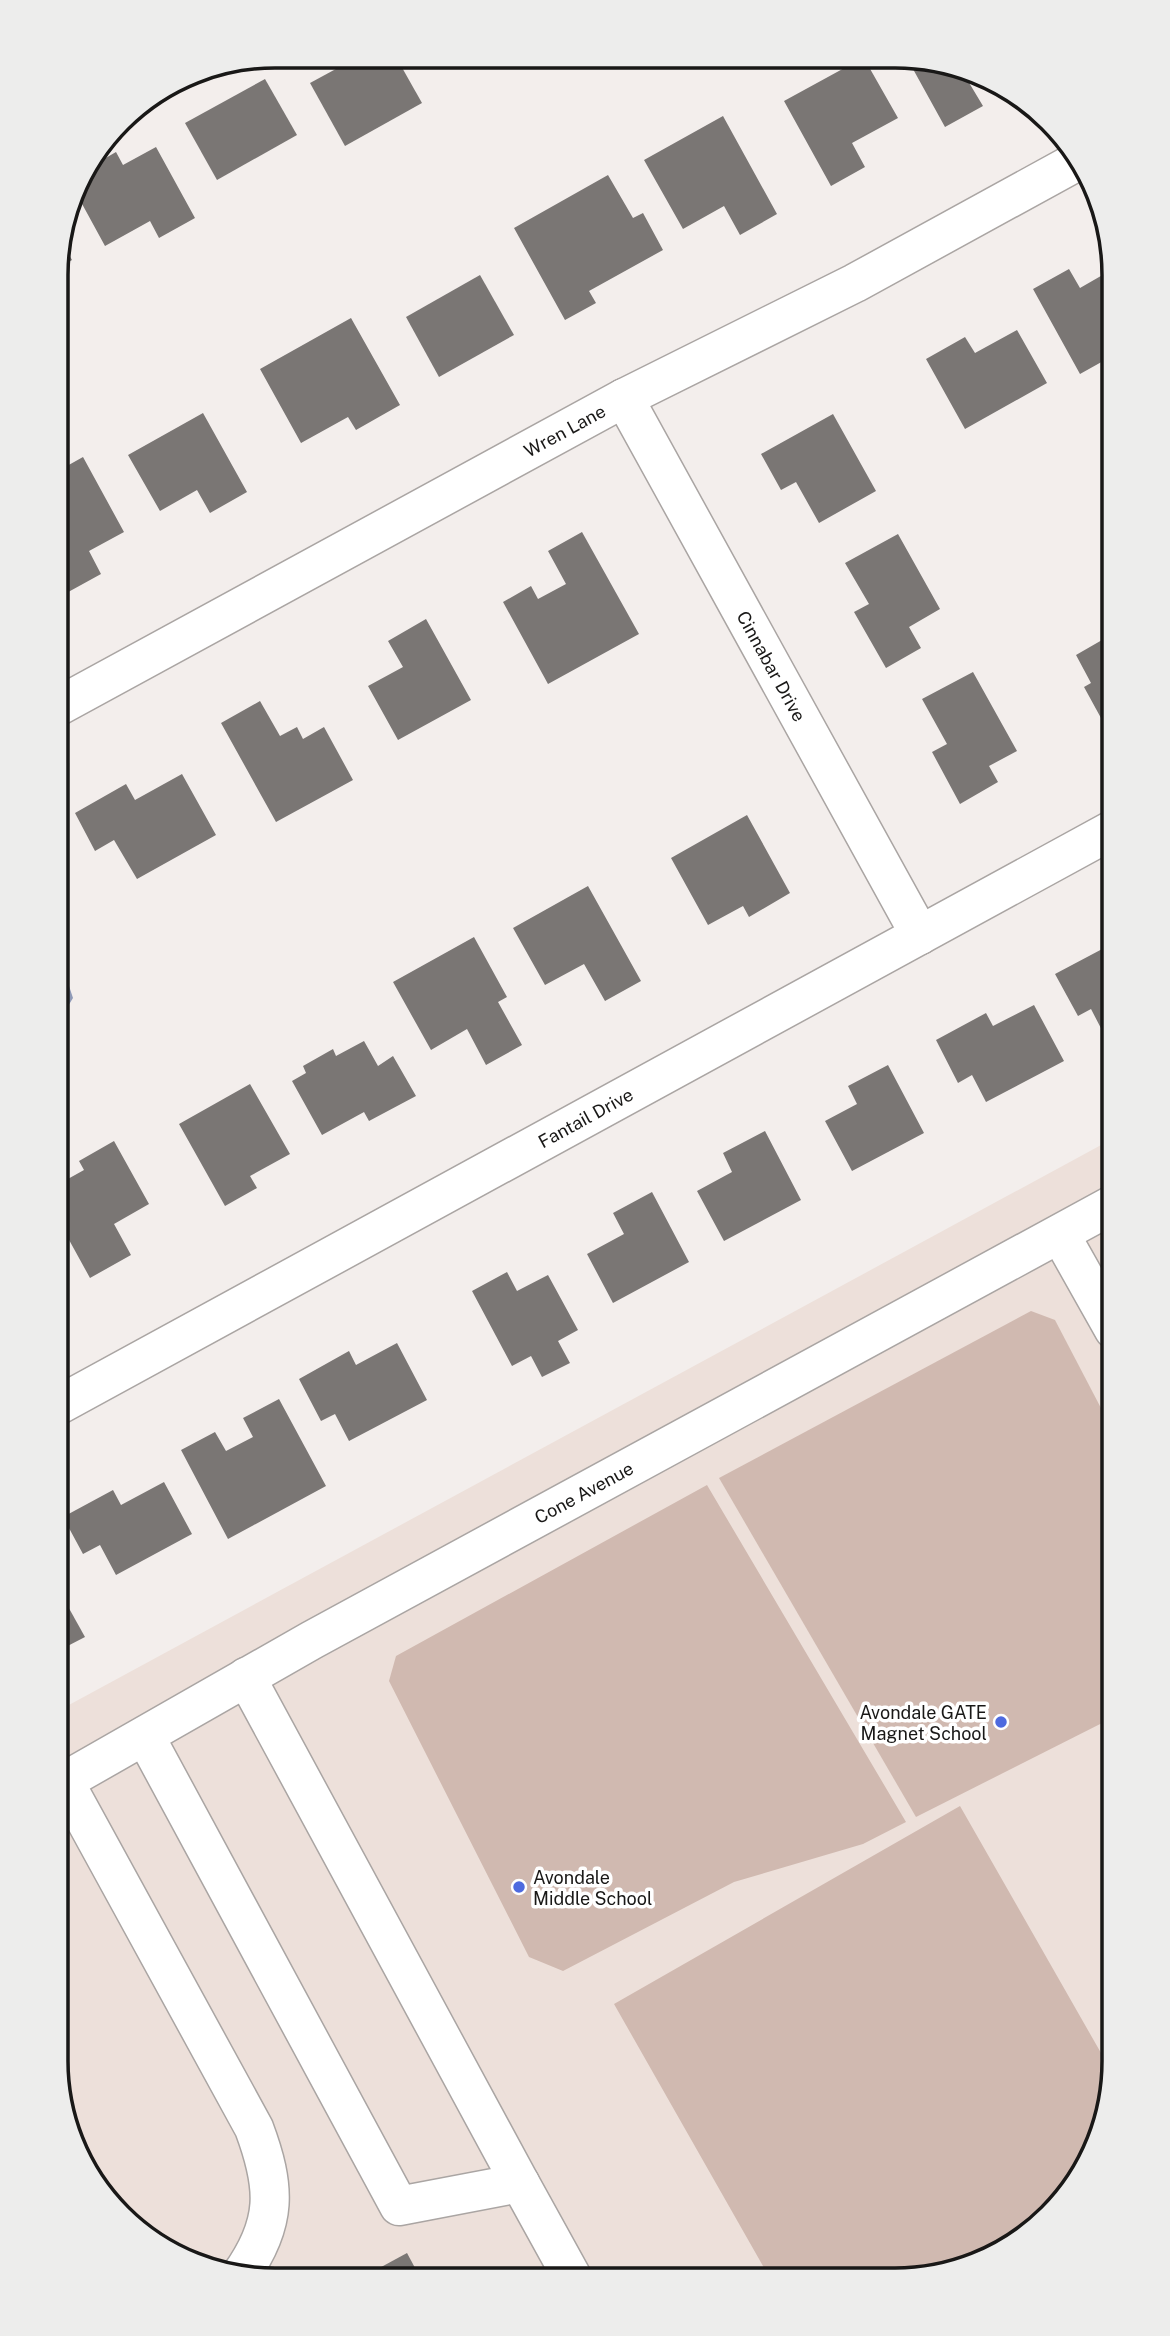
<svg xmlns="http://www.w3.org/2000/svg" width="1170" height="2336" font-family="'Public Sans',sans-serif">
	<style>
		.built { fill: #ede0da }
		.green { fill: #d0b9b0 }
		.water { fill: #8f9ab7 }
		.building { fill: #7a7674 }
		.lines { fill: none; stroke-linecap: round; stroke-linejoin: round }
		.minor-casing { stroke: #aaa5a3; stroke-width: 41 }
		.minor { stroke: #fff; stroke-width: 38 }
		.poi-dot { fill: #4e6adf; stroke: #fff; stroke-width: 2.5 }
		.labels { text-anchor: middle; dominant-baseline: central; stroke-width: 7; stroke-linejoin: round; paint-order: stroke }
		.street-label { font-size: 18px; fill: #191817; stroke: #fff }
		.poi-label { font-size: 18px; fill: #191817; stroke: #fff; text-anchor: end }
		.rim { fill: none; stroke: #191817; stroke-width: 3.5 }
	</style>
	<rect width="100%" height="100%" fill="#f3eeec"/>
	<polygon class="built" points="1114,1138 1113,2076 1097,2144 1069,2195 1017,2243 965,2269 895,2280 246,2278 178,2258 131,2226 67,2131 56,2061 56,1712"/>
	<g class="green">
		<polygon points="1031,1311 1055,1320 1114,1433 1114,1717 916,1817 719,1478"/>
		<polygon points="707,1485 906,1822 863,1844 734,1882 563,1971 529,1957 389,1681 396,1656"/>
		<path d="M960,1806L1113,2074C1110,2096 1106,2126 1096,2147C1072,2197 1019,2255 962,2269C900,2284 835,2280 771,2280L614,2004Z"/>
	</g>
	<polygon class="water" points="57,950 73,998 57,1024"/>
	<g class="building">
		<polygon points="358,57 396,57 422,103 345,146 310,83"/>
		<polygon points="859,60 865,60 898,118 852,143 865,167 831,186 784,101"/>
		<polygon points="908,60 937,60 973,78 968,81 983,106 945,127"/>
		<polygon points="265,79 297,135 217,180 185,123"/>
		<polygon points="723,116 777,214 740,235 724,206 683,229 644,160"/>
		<polygon points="156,147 195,218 159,238 150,221 105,246 75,191 79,178 85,170 116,152 123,165"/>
		<polygon points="608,175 633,218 643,213 663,250 589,291 596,303 565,320 514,228"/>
		<polygon points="60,239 72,260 58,268 58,247"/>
		<polygon points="1069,269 1080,288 1113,269 1114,275 1114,355 1080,374 1033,289"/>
		<polygon points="480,275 514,335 439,377 406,317"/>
		<polygon points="351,318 400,405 356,430 348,417 301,443 260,369"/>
		<polygon points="1017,330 1047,383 965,429 926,359 965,337 975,353"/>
		<polygon points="203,413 247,492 210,513 197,490 160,511 128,455"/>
		<polygon points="833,414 876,491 819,523 796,482 781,490 761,454"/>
		<polygon points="83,457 124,532 89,551 101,574 61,596 57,589 58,471"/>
		<polygon points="582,532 639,634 548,684 503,602 531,586 538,599 566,584 548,551"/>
		<polygon points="898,534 940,609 909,627 921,648 886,668 854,612 869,604 845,563"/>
		<polygon points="426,619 471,700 398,740 368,686 403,667 388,641"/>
		<polygon points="1114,623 1114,725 1107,729 1084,687 1091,683 1076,655 1109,636 1105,628"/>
		<polygon points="973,672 1017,751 989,766 998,782 960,804 932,752 947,744 922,699"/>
		<polygon points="260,701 280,736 297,727 303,739 324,727 353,780 276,822 221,723"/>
		<polygon points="182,774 216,835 137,879 114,840 95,851 75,813 126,784 135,800"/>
		<polygon points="747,815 790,893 749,917 743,906 708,925 671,858"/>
		<polygon points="588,886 641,981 605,1001 584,964 545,985 513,928"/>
		<polygon points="474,937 507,997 498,1002 522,1045 486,1065 467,1029 431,1050 393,982"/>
		<polygon points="1106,947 1114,960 1114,1032 1105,1036 1091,1009 1078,1016 1055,974"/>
		<polygon points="1034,1005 1064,1061 986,1102 972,1075 958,1083 936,1040 986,1013 993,1026"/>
		<polygon points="364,1041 378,1066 393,1056 416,1096 369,1121 364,1112 322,1135 292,1081 306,1073 303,1066 333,1049 336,1056"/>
		<polygon points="888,1065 924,1133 852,1171 825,1121 857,1104 848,1086"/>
		<polygon points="250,1084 290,1154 250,1176 257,1188 225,1206 179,1124"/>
		<polygon points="765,1131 801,1200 724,1241 697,1191 732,1172 723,1153"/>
		<polygon points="114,1141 149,1204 114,1224 131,1255 90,1278 57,1218 57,1185 84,1170 79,1161"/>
		<polygon points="652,1192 689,1262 613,1303 587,1254 624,1234 613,1213"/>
		<polygon points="507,1272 517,1291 548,1275 578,1330 558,1341 570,1363 542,1377 531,1356 512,1366 472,1291"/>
		<polygon points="397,1343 427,1400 349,1441 335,1414 321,1421 299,1379 349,1351 356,1365"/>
		<polygon points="279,1399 326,1486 228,1539 181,1450 215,1432 226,1451 253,1437 243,1418"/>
		<polygon points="164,1482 192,1534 116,1575 100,1545 83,1554 63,1517 113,1490 121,1505"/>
		<polygon points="56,1585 85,1637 56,1652"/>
		<polygon points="407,2253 421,2279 361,2278"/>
	</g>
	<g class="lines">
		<defs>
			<g id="minor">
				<path id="s1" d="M624,398L920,935"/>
				<path id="s2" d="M57,707L624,398L855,283L1074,163"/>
				<polyline points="1060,1234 1114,1330"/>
				<path id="s3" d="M57,1406L1114,829"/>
				<polyline points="145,1736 399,2206 520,2183 246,1677"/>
				<path d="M64,1781L254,2128C276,2187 278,2223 240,2276"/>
				<path id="s4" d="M56,1786L312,1640L1114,1204"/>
				<polyline points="520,2183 573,2279"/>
			</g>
		</defs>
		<use href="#minor" class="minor-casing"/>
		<use href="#minor" class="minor"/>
	</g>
	<g class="poi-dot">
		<circle cx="1001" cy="1722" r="7"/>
		<circle cx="519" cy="1887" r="7"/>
	</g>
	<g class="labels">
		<g class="street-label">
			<text stroke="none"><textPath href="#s2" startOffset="578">Wren Lane</textPath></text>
			<text stroke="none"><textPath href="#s1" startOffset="306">Cinnabar Drive</textPath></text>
			<text stroke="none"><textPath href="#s3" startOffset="602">Fantail Drive</textPath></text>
			<text stroke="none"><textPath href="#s4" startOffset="604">Cone Avenue</textPath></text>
		</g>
		<g class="poi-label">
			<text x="987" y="1712">Avondale GATE<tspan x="987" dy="21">Magnet School</tspan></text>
			<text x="533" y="1877" text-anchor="start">Avondale<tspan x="533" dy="21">Middle School</tspan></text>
		</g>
	</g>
	<path d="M0 0H1170V2336H0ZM275 68H895A207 207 0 0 1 1102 275V2061A207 207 0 0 1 895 2268H275A207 207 0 0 1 68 2061V275A207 207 0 0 1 275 68Z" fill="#ededec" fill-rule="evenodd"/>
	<path class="rim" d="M275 68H895A207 207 0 0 1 1102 275V2061A207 207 0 0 1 895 2268H275A207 207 0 0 1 68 2061V275A207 207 0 0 1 275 68Z"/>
</svg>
